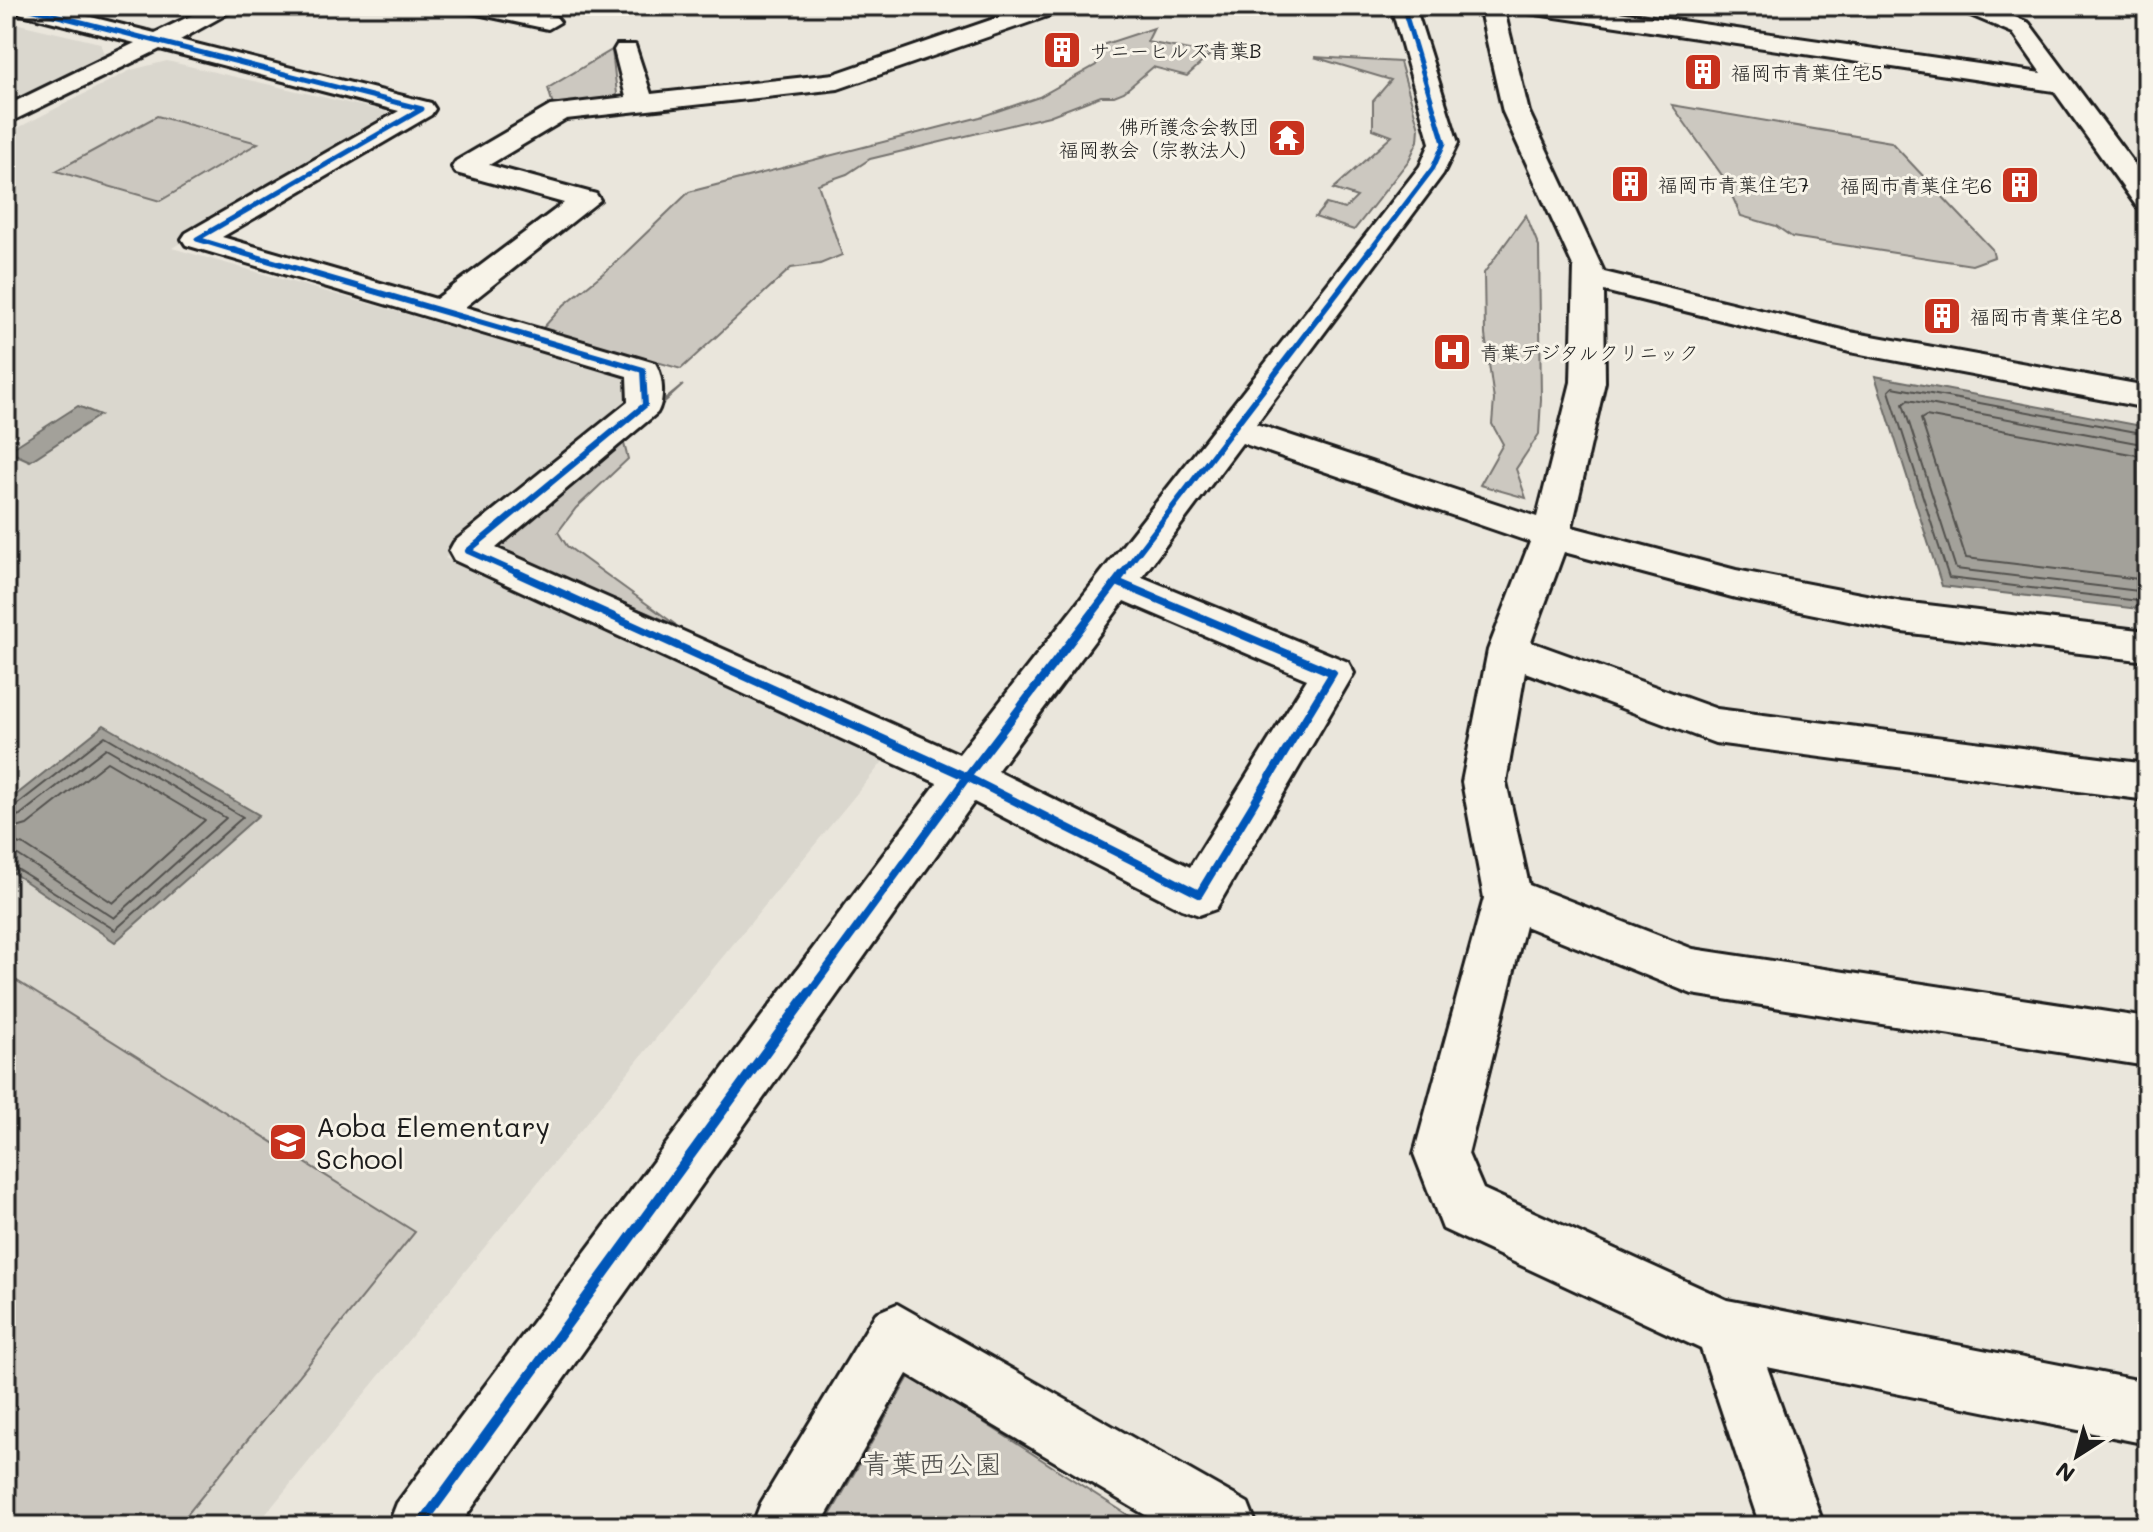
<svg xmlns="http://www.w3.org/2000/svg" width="2153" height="1532" font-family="Mali,'Klee One',sans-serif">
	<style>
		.built { fill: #dad7ce }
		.green { fill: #ccc8c0; stroke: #74726e; stroke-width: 2 }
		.water { fill: #a3a19a; stroke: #6d6c68; stroke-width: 2 }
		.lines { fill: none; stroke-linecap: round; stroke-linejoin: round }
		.shore { stroke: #52514e; stroke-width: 2 }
		.minor-casing { stroke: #1c1c1c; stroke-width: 6 }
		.minor { fill: #f7f3e8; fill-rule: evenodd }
		.cycleway-far3-casing { stroke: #f7f3e8; stroke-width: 8 }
		.cycleway-far2-casing { stroke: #f7f3e8; stroke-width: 10 }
		.cycleway-far1-casing { stroke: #f7f3e8; stroke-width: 13 }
		.cycleway-casing { stroke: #f7f3e8; stroke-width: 15 }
		.cycleway-far3 { stroke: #0057b8; stroke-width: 5 }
		.cycleway-far2 { stroke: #0057b8; stroke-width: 6 }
		.cycleway-far1 { stroke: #0057b8; stroke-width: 8 }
		.cycleway { stroke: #0057b8; stroke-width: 10 }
		.labels { text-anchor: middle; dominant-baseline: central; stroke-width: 6; stroke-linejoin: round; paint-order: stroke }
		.far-poi-label { font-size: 20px; fill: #1c1c1c; stroke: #f7f3e8; text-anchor: start }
		.near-poi-label { font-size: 28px; fill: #1c1c1c; stroke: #f7f3e8; text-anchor: start }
		.near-park-label { font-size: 28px; fill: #51504d; stroke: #f7f3e8 }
	</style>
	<rect width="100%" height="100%" fill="#eae6dc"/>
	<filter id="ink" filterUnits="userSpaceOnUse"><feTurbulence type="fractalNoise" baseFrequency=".0125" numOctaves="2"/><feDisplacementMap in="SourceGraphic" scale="16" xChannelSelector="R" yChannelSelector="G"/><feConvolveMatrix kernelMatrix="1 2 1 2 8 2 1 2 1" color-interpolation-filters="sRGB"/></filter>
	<g filter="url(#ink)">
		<g class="built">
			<polygon points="6,21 100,43 104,54 6,103"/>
			<polygon points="167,61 387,112 386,119 172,248 631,378 629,400 445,558 885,759 256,1526 6,1526 6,134 131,70"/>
		</g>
		<g class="green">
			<polygon points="1154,28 1147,42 1211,54 1187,76 1153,67 1124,92 1114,96 1101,96 1049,116 870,159 847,174 818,184 842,255 820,264 791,268 681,369 542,329 564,305 612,266 689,192 980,117 1039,97 1096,65 1102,45"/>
			<polygon points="612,50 617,94 605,102 553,105 548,88"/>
			<polygon points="1314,57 1400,62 1419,128 1418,141 1409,160 1354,230 1315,217 1326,204 1345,209 1357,197 1333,189 1392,136 1373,129 1373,101 1391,80"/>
			<polygon points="1672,105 1891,142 1992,249 1994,257 1972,265 1792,237 1776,226 1741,216 1724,178"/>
			<polygon points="157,116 258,143 160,201 56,171"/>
			<polygon points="1526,215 1539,247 1541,399 1539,434 1516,469 1526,498 1480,485 1503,444 1492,424 1494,400 1485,335 1484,273"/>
			<polygon points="683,385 623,440 628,459 576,508 558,532 567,546 676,625 487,545"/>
			<polygon points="6,974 415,1232 178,1526 6,1526"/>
			<polygon points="910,1375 1145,1526 824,1526"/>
		</g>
		<g class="water">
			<polygon points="1875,376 2147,427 2147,610 1942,586"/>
			<polygon points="78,406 100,415 30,461 8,451"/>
			<polygon points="104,725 259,815 115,942 6,868 6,803"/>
		</g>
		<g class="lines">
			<g class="shore">
				<polyline points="2147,434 1893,387 1889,391 1949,578 2147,602"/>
				<polyline points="2147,445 1908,400 1903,404 1956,569 2147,592"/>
				<polyline points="2147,457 1926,416 1921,419 1966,558 2147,580"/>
				<polyline points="6,809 14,807 105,736 243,817 115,930 6,862"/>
				<polyline points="6,819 20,815 106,748 226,818 114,918 18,855 6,852"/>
				<polyline points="6,831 27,825 107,762 205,820 113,903 24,845 6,840"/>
			</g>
			<defs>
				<g id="minor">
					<path d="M7,6H47L155,33L211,6H241L180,40L431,103L435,109L431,115L222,237L436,299L564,203L456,173L452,167L456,161L550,106L626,97L614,50L617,45H635L651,94L834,74L1031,6H1066L1062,11L838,89L566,119L489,165L596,194L600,200L465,307L655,363C663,375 665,400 657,413L496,548L959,754L1420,166L1430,143L1391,6H1415L1458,143L1443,174L1256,424L1537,517L1571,382L1574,268L1503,112L1479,6H1503L1529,112L1604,272L1850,332L2147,386V408L1850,352L1604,291L1605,382L1572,527L1736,570L1902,602L2147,631V661L1902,632L1736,598L1564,552L1531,642L1717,709L2147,764V800L1715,743L1525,672L1506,782L1529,885L1693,949L2147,1018V1066L1692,994L1525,926L1468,1154L1483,1189L1727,1300L2147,1382V1444L1767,1367L1824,1526H1760L1701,1349L1443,1229L1414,1154L1484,898L1462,782L1488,650L1530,542L1242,443L1142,577L1348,662L1354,673L1216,909L1199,915L1182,909L974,802L459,1526H388L397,1503L937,783L454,560L449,551L454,542L628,402L627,376L186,245L182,239L186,233L399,111L160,49L6,124V106L135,43L11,11ZM1124,601L1307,679L1190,867L997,771Z"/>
					<polygon points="459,6 505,6 556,17 560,22 548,29 463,11"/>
					<polygon points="1517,6 1577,6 2041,73 2013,33 1961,11 1957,6 1989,6 2029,23 2147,181 2147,210 2137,207 2054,91 1529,13"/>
					<polygon points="2133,6 2147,6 2147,14"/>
					<polygon points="897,1304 1248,1503 1257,1526 1164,1526 907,1374 820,1526 752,1526 761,1503 876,1313"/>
				</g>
			</defs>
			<use href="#minor" class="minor-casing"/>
			<use href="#minor" class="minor"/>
			<defs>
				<g id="cycleway-far3">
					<polyline points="19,6 422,109 197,239 240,252"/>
					<polyline points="1369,252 1433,168 1444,143 1403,6"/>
				</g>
				<g id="cycleway-far2">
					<polyline points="233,250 643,370 645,405 468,551 522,575"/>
					<polyline points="1121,575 1370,250"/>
				</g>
				<g id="cycleway-far1">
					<polyline points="517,573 967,777 1199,894 1333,673 1117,582"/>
					<polyline points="809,993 967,777 1123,573"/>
				</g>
				<polyline id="cycleway" points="420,1526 810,991"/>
			</defs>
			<use href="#cycleway-far3" class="cycleway-far3-casing"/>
			<use href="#cycleway-far2" class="cycleway-far2-casing"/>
			<use href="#cycleway-far1" class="cycleway-far1-casing"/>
			<use href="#cycleway" class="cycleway-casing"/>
			<use href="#cycleway-far3" class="cycleway-far3"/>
			<use href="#cycleway-far2" class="cycleway-far2"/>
			<use href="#cycleway-far1" class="cycleway-far1"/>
			<use href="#cycleway" class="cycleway"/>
		</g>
	</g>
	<defs>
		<symbol id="building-square" viewBox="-11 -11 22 22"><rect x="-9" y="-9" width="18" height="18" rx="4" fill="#c8321e" stroke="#f7f3e8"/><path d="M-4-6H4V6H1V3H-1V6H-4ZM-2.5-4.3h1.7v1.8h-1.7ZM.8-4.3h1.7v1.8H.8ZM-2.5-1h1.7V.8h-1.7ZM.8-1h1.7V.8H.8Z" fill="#fff"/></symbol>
		<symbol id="temple-square" viewBox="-11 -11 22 22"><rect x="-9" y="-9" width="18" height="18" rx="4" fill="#c8321e" stroke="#f7f3e8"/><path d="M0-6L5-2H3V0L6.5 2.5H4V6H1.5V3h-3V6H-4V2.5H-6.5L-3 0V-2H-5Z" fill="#fff"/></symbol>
		<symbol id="hospital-square" viewBox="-11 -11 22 22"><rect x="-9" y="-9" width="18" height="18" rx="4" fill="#c8321e" stroke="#f7f3e8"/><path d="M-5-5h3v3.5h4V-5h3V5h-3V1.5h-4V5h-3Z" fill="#fff"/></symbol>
		<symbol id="school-square" viewBox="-11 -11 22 22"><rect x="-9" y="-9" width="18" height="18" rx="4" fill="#c8321e" stroke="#f7f3e8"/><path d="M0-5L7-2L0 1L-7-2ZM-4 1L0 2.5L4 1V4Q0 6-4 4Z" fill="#fff"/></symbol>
	</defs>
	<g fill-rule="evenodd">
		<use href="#building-square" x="1040" y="28" width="44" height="44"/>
		<use href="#building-square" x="1681" y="50" width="44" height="44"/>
		<use href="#temple-square" x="1265" y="116" width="44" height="44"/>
		<use href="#building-square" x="1608" y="162" width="44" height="44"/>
		<use href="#building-square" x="1998" y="163" width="44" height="44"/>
		<use href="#building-square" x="1920" y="294" width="44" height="44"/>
		<use href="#hospital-square" x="1430" y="330" width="44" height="44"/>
		<use href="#school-square" x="266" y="1120" width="44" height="44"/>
	</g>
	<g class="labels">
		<g class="far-poi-label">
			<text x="1090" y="50">サニーヒルズ青葉B</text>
			<text x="1731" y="72">福岡市青葉住宅5</text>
			<text x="1259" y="126" text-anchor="end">佛所護念会教団<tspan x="1259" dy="23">福岡教会（宗教法人）</tspan></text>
			<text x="1658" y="184">福岡市青葉住宅7</text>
			<text x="1992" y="185" text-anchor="end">福岡市青葉住宅6</text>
			<text x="1970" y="316">福岡市青葉住宅8</text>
			<text x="1480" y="352">青葉デジタルクリニック</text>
		</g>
		<g class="near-poi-label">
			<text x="316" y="1126">Aoba Elementary<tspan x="316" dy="32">School</tspan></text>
		</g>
		<g class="near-park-label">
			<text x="932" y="1463">青葉西公園</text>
		</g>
	</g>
	<rect width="2153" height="1532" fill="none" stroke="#f7f3e8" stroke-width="32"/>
	<rect x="16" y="16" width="2121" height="1500" fill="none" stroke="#1c1c1c" stroke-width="3" filter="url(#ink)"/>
	<g transform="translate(2077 1456) rotate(216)" stroke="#f7f3e8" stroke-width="6" paint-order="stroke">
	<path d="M0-6L14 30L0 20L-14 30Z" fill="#1c1c1c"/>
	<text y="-12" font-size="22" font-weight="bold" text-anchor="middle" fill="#1c1c1c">N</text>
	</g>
</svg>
